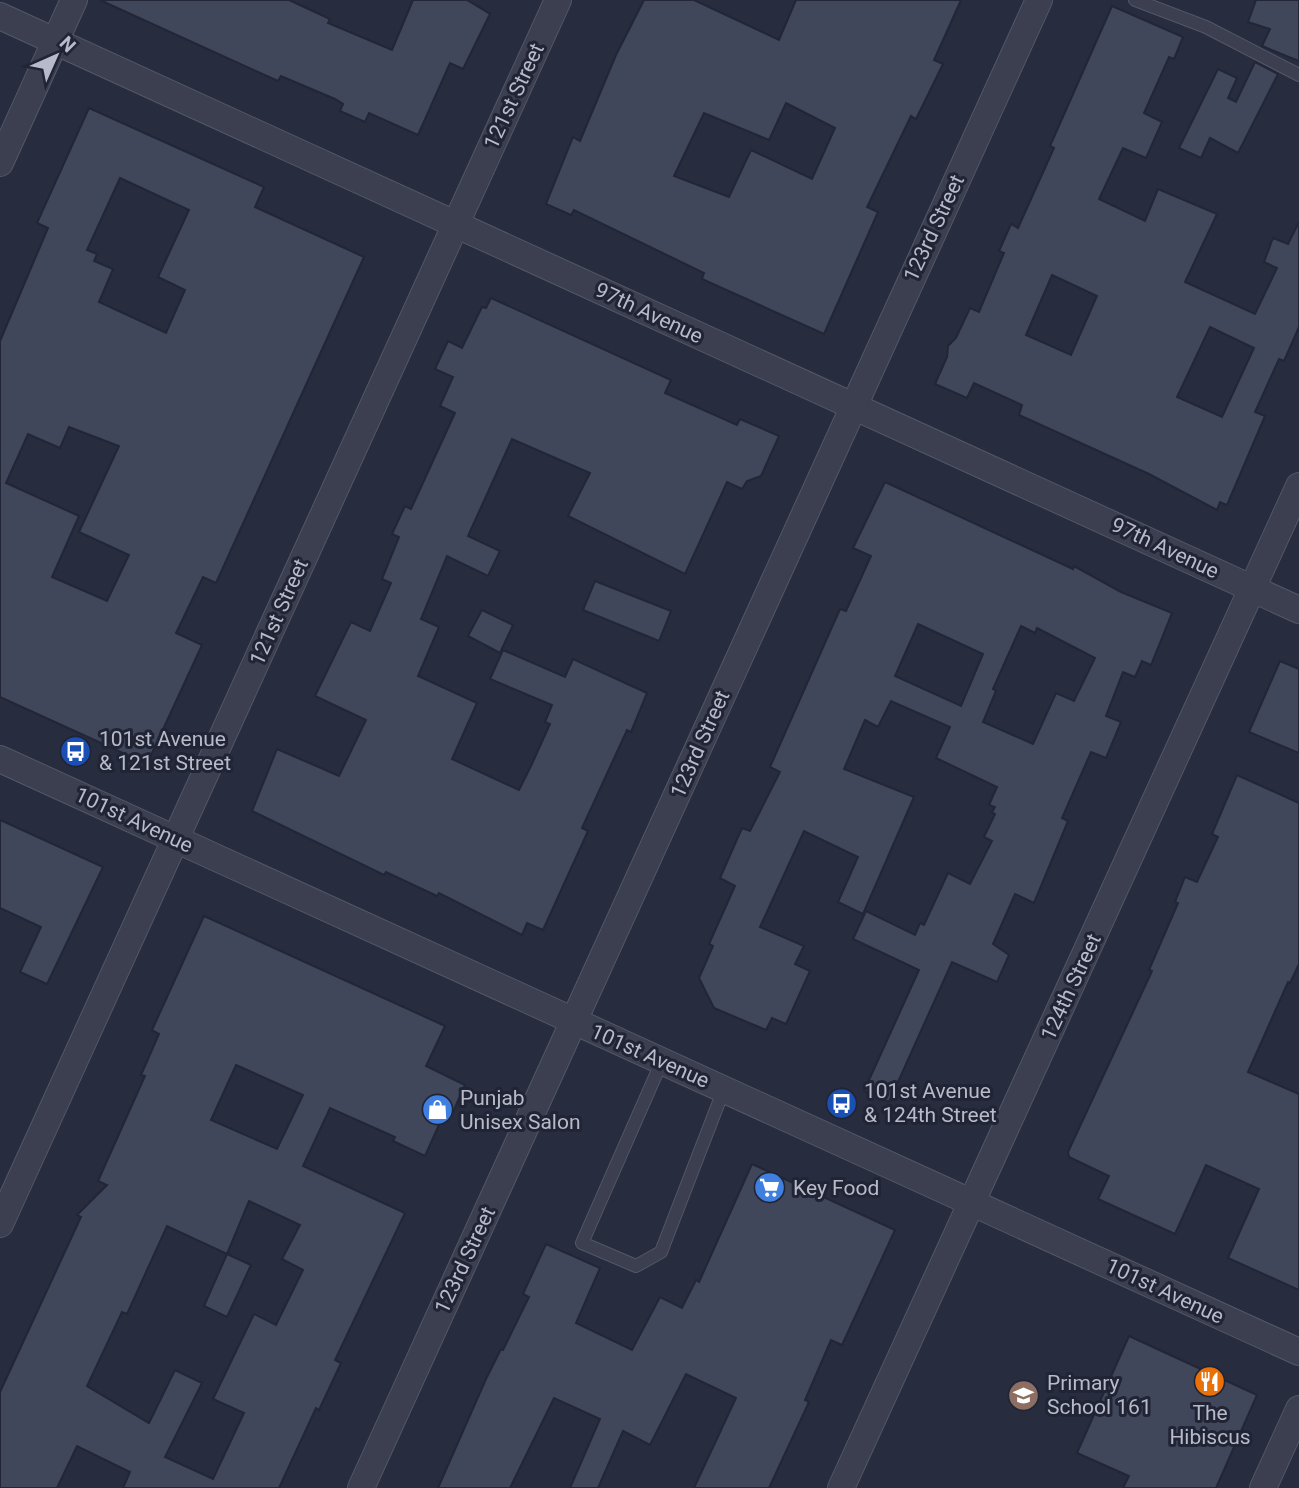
<svg xmlns="http://www.w3.org/2000/svg" width="1299" height="1488" font-family="Roboto,sans-serif">
	<style>
		.building { fill: #41475b; stroke: #222636; stroke-width: 2; fill-rule: evenodd }
		.lines { fill: none; stroke-linecap: round; stroke-linejoin: round }
		.service-casing { stroke: #535766; stroke-width: 14 }
		.minor-casing { stroke: #535766; stroke-width: 28 }
		.service { stroke: #3b3f4f; stroke-width: 12 }
		.minor { stroke: #3b3f4f; stroke-width: 26 }
		.labels { text-anchor: middle; dominant-baseline: central; stroke-width: 6; stroke-linejoin: round; paint-order: stroke }
		.street-label { font-size: 21px; fill: #b7bbc9; stroke: #202434 }
		.poi-label { font-size: 21px; fill: #b7bbc9; stroke: #202434; text-anchor: start }
	</style>
	<rect width="100%" height="100%" fill="#272c3e"/>
	<g class="building">
		<polygon points="100,0 289,0 330,19 328,23 392,50 413,0 467,0 490,14 463,69 450,63 418,135 369,113 365,122 340,111 343,104 335,99 281,76 278,81"/>
		<path d="M644,0H694L779,40L796,0H961L934,60L943,64L916,119L911,116L867,207L878,212L824,334L702,279L704,273L574,210L571,215L546,204L573,137L580,141L616,55ZM786,103L835,128L812,179L751,150L729,197L674,176L704,113L769,140Z"/>
		<polygon points="1256,0 1299,0 1299,61 1262,46 1270,29 1248,22"/>
		<path d="M1112,6L1183,37L1174,59L1169,57L1144,113L1162,122L1146,158L1123,148L1099,199L1145,221L1158,189L1217,214L1185,282L1255,314L1277,268L1264,262L1273,238L1288,244L1299,222V327L1284,361L1279,359L1255,412L1265,416L1227,505L1220,502L1217,510L1149,474L1019,415L1022,405L974,383L967,398L935,384L947,357L948,346L956,338L970,308L979,312L1004,253L999,251L1011,224L1018,228L1054,148L1050,146ZM1052,275L1097,296L1071,355L1026,335ZM1210,327L1254,348L1222,417L1177,397Z"/>
		<polygon points="1255,62 1278,74 1238,153 1210,138 1201,158 1179,148 1218,69 1237,78 1228,98 1236,102"/>
		<path d="M89,108L264,187L255,207L364,257L216,583L203,577L176,633L202,645L147,764L0,697V341L48,228L37,223ZM120,178L189,210L158,277L185,290L166,333L99,302L113,269L94,261L97,254L87,250ZM69,427L119,446L79,532L129,555L107,601L52,577L79,516L6,483L28,434L60,448Z"/>
		<polygon points="491,298 671,380 665,393 737,425 740,419 779,436 761,476 747,481 742,489 727,482 685,574 568,516 590,473 512,439 468,536 500,551 488,576 447,556 421,619 439,627 418,676 477,703 452,759 519,790 531,766 550,724 545,722 552,705 490,679 503,650 565,677 573,659 647,693 631,732 627,730 582,828 588,831 543,930 527,923 522,935 439,893 437,896 386,872 384,875 252,811 277,749 339,776 366,720 315,696 351,622 370,631 391,583 382,579 399,537 392,534 405,506 411,509 455,413 440,406 453,377 435,369 448,341 462,348 482,307 486,308"/>
		<path d="M885,482L1073,569L1074,566L1121,592L1172,613L1151,665L1142,661L1135,677L1123,672L1106,716L1121,722L1106,758L1091,752L1062,818L1068,821L1034,903L1015,894L993,944L1009,955L997,982L952,962L889,1102L864,1091L919,970L853,939L866,911L915,935L920,923L924,925L948,873L970,884L992,841L984,837L995,814L992,812L995,807L989,805L997,787L936,758L950,727L891,701L878,727L865,720L844,769L914,797L863,914L838,902L858,857L804,831L760,927L804,946L795,964L810,971L786,1024L772,1018L766,1030L714,1008L699,978L713,946L709,944L735,886L720,878L742,828L750,831L780,772L770,767L840,609L846,611L871,556L853,548ZM918,624L983,654L961,706L895,676ZM1021,626L1035,633L1037,628L1095,658L1074,701L1056,693L1033,744L983,722L996,691L993,689Z"/>
		<polygon points="595,581 671,611 659,641 583,610"/>
		<polygon points="482,610 513,625 500,653 468,636"/>
		<polygon points="1280,661 1299,669 1299,753 1249,732"/>
		<polygon points="1237,775 1299,803 1299,964 1290,983 1288,982 1248,1072 1299,1094 1299,1290 1228,1258 1259,1189 1206,1165 1175,1234 1098,1199 1109,1176 1069,1157 1068,1152 1152,971 1149,970 1178,903 1175,902 1185,877 1197,882 1218,837 1212,834"/>
		<polygon points="0,820 103,867 47,984 20,972 41,927 0,908"/>
		<path d="M204,916L445,1026L426,1066L465,1085L453,1112L446,1109L425,1156L393,1141L395,1137L330,1108L303,1166L405,1213L335,1360L341,1363L319,1410L316,1408L279,1488H123L130,1472L77,1446L57,1488H0V1392L81,1217L77,1215L107,1185L98,1181L145,1076L141,1075L159,1034L152,1030ZM236,1065L303,1095L277,1149L211,1120ZM249,1201L300,1225L282,1259L303,1270L276,1325L254,1314L213,1399L244,1413L213,1479L165,1457L202,1383L175,1370L149,1423L87,1386L122,1312L127,1314L167,1226L227,1254Z"/>
		<polygon points="752,1164 895,1230 842,1345 831,1340 805,1400 809,1402 769,1488 694,1488 736,1398 686,1374 650,1445 623,1431 598,1488 570,1488 600,1419 554,1398 510,1488 438,1488 486,1379 501,1349 503,1350 529,1297 523,1294 546,1244 600,1268 576,1323 632,1350 660,1297 682,1308 696,1280 699,1282"/>
		<polygon points="227,1254 251,1265 227,1317 204,1306"/>
		<polygon points="1129,1336 1257,1395 1216,1488 1123,1488 1129,1476 1077,1453"/>
	</g>
	<g class="lines">
		<defs>
			<g id="service">
				<polyline points="1135,0 1206,27 1299,75"/>
				<polyline points="662,1061 582,1243 636,1266 661,1252 724,1089"/>
			</g>
			<g id="minor">
				<polyline points="0,16 1299,610"/>
				<polyline points="0,163 74,0"/>
				<polyline points="0,759 1299,1352"/>
				<polyline points="0,1224 558,0"/>
				<polyline points="361,1488 1039,0"/>
				<polyline points="841,1488 1299,486"/>
				<polyline points="1263,1488 1299,1409"/>
			</g>
		</defs>
		<use href="#service" class="service-casing"/>
		<use href="#minor" class="minor-casing"/>
		<use href="#service" class="service"/>
		<use href="#minor" class="minor"/>
	</g>
	<defs>
		<symbol id="bus-disc" viewBox="-11 -11 22 22"><circle r="9.5" fill="#1a4fb4" stroke="#202434"/><path d="M-5-6H5V4H4V6H2V4H-2V6H-4V4H-5ZM-3.5-4V0h7V-4ZM-3.5 1.2v1.5H-2V1.2ZM2 1.2v1.5H3.5V1.2Z" fill="#fff"/></symbol>
		<symbol id="shop-disc" viewBox="-11 -11 22 22"><circle r="9.5" fill="#3f7fe0" stroke="#202434"/><path d="M-5-2.5h2.3a2.7 3.5 0 0 1 5.4 0H5L5.5 6h-11ZM-1.5-2.5h3a1.5 2.3 0 0 0-3 0Z" fill="#fff"/></symbol>
		<symbol id="supermarket-disc" viewBox="-11 -11 22 22"><circle r="9.5" fill="#3f7fe0" stroke="#202434"/><path d="M-6-5.5h2.5l.6 2H6L4.5 2H-2.5L-4.4-4H-6ZM-1.5 3.2a1.3 1.3 0 1 0 .1 0ZM3 3.2a1.3 1.3 0 1 0 .1 0Z" fill="#fff"/></symbol>
		<symbol id="restaurant-disc" viewBox="-11 -11 22 22"><circle r="9.5" fill="#e8710a" stroke="#202434"/><path d="M-5-6h1v4h1v-4h1v4h1v-4h1v5L-1.5 .5V6h-2V.5L-5-1ZM5-6V6H3V1.5H1.5Q1.5-4 5-6Z" fill="#fff"/></symbol>
		<symbol id="school-disc" viewBox="-11 -11 22 22"><circle r="9.5" fill="#8d6e63" stroke="#202434"/><path d="M0-5L7-2L0 1L-7-2ZM-4 1L0 2.5L4 1V4Q0 6-4 4Z" fill="#fff"/></symbol>
	</defs>
	<g fill-rule="evenodd">
		<use href="#bus-disc" x="58" y="734" width="35" height="35"/>
		<use href="#bus-disc" x="824" y="1086" width="35" height="35"/>
		<use href="#shop-disc" x="420" y="1092" width="35" height="35"/>
		<use href="#supermarket-disc" x="752" y="1170" width="35" height="35"/>
		<use href="#restaurant-disc" x="1192" y="1364" width="35" height="35"/>
		<use href="#school-disc" x="1006" y="1378" width="35" height="35"/>
	</g>
	<g class="labels">
		<g class="street-label">
			<text transform="translate(514 96) rotate(-65)">121st Street</text>
			<text transform="translate(934 228) rotate(-65)">123rd Street</text>
			<text transform="translate(649 313) rotate(25)">97th Avenue</text>
			<text transform="translate(1165 548) rotate(25)">97th Avenue</text>
			<text transform="translate(279 612) rotate(-66)">121st Street</text>
			<text transform="translate(700 744) rotate(-66)">123rd Street</text>
			<text transform="translate(134 820) rotate(25)">101st Avenue</text>
			<text transform="translate(1071 987) rotate(-65)">124th Street</text>
			<text transform="translate(650 1056) rotate(24)">101st Avenue</text>
			<text transform="translate(465 1260) rotate(-65)">123rd Street</text>
			<text transform="translate(1165 1291) rotate(25)">101st Avenue</text>
		</g>
		<g class="poi-label">
			<text x="99" y="739">101st Avenue<tspan x="99" dy="24">&amp; 121st Street</tspan></text>
			<text x="864" y="1091">101st Avenue<tspan x="864" dy="24">&amp; 124th Street</tspan></text>
			<text x="460" y="1098">Punjab<tspan x="460" dy="24">Unisex Salon</tspan></text>
			<text x="793" y="1188">Key Food</text>
			<text x="1047" y="1383">Primary<tspan x="1047" dy="24">School 161</tspan></text>
			<text x="1210" y="1413" text-anchor="middle">The<tspan x="1210" dy="24">Hibiscus</tspan></text>
		</g>
	</g>
	<g transform="translate(56 56) rotate(45)" stroke="#202434" stroke-width="5" paint-order="stroke">
	<path d="M0-5L12 26L0 18L-12 26Z" fill="#b7bbc9"/>
	<text y="-10" font-size="19" font-weight="bold" text-anchor="middle" fill="#b7bbc9">N</text>
	</g>
</svg>
